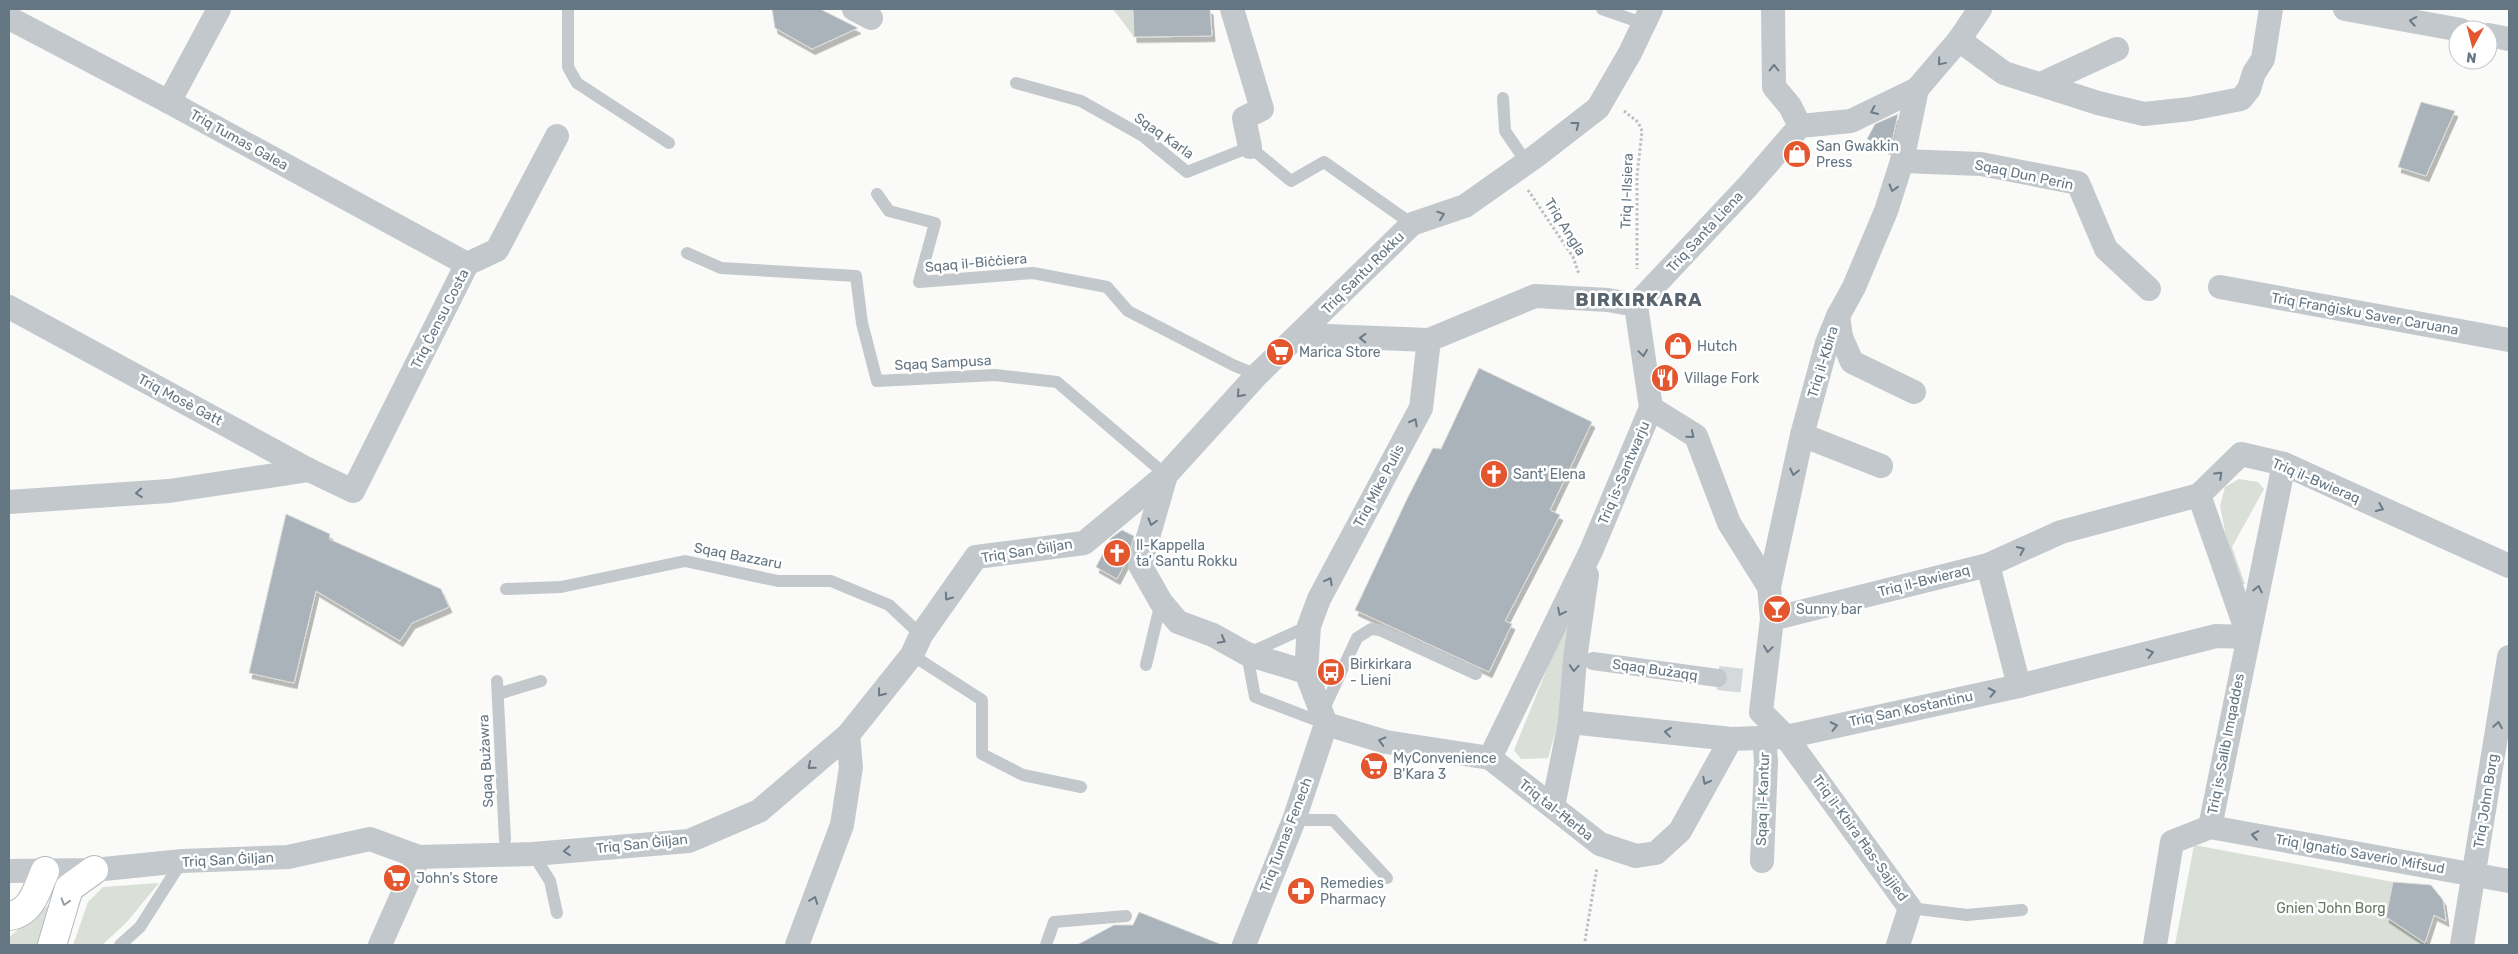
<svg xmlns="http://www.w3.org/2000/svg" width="2518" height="954" font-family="Rubik,sans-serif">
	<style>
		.green { fill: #dadfd7 }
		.building { fill: #aab3b9; stroke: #dcdcda; filter: url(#shadow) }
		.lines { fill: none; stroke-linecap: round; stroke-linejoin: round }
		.minor-tunnel { stroke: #d5d9db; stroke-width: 24; stroke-dasharray: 24 12; stroke-linecap: butt }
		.trunk-casing { stroke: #b4b9bd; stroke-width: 30 }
		.path { stroke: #bbbfc2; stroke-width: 3; stroke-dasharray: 2.5 2.5; stroke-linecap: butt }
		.service { stroke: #c3c8cc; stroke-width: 12 }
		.pedestrian { stroke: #c3c8cc; stroke-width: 18 }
		.minor { stroke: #c3c8cc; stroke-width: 24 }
		.trunk { stroke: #fff; stroke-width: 28 }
		.oneway { stroke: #6a7a87 }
		.oneway2 { stroke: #939fa8 }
		.labels { text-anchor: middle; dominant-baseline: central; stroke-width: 5; stroke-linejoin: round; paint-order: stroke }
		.street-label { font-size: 14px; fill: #657683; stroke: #fff }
		.poi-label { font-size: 14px; fill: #657683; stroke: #fff; text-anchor: start }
		.park-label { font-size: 14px; fill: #687a64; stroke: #fff }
		.district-label { font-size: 19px; font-weight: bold; letter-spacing: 1px; fill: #57646e; stroke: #fff }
	</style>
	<defs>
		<filter id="shadow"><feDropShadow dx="3" dy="5.5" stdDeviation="0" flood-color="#0004"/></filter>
	</defs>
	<rect width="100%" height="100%" fill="#fafaf8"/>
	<g class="green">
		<polygon points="1113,9 1133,9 1134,37"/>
		<polygon points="2239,479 2258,482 2264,489 2232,547 2245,584 2236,586 2220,506 2225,487"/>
		<polygon points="1566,622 1572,623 1565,698 1548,758 1521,759 1514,750"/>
		<polygon points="2194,845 2393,882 2387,917 2429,945 2175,945"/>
		<polygon points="159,883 126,923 102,945 73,945 88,902 103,887"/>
		<polygon points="56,899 42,945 9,945 9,937"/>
	</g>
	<g class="building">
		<polygon points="772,9 820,9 858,28 812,49 775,28"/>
		<polygon points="1133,9 1210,9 1212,36 1134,37"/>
		<polygon points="2421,102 2455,111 2426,176 2398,167"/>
		<polygon points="1898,114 1890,150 1867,139 1875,124"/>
		<polygon points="1479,368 1592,422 1550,510 1560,515 1505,621 1512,624 1489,672 1355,610 1407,499 1433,448 1441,449"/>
		<polygon points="286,514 330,534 329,539 441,589 449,607 412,623 400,641 316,591 294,683 249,673"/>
		<polygon points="1122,530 1134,536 1128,558 1117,579 1096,567 1111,538"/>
		<polygon points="2393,882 2431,885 2443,900 2446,921 2434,915 2425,943 2386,917"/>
		<polygon points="1139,912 1220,944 1220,945 1077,945 1114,925 1133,925"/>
	</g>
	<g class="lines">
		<polyline class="minor-tunnel" points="1718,678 1763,683"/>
		<defs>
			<g id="trunk">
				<path d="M9,916C32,913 37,889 45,871"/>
				<polyline points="52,945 69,888 94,870"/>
			</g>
		</defs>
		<use href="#trunk" class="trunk-casing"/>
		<g class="path">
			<polyline points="1624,111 1638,122 1642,131 1637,176 1637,269"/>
			<polyline points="1528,190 1573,257 1579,274"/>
			<polyline points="1585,941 1597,867"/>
		</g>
		<g class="service">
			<polyline points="568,9 568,67 577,83 669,143"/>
			<polyline points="1602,9 1642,23"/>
			<polyline points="1016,83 1081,101 1143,136 1187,172 1250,147 1291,181 1324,162 1412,224"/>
			<polyline points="1503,98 1505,131 1527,163"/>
			<polyline points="877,194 889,211 935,223 919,282 1033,273 1107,287 1128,311 1233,365 1257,375"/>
			<polyline points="687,253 721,268 856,276 862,323 877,381 995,375 1057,382 1166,475"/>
			<polyline points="506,589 561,587 685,561 778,581 831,581 889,605 921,635"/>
			<polyline points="1309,626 1247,654 1255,697 1326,724"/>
			<polyline points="912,655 982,700 982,754 1023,775 1081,787"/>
			<polyline points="1146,665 1161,602"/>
			<polyline points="497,681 505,840"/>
			<polyline points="498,694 541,681"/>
			<polyline points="1322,713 1357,638 1371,629 1380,630 1476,674"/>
			<polyline points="1294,820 1333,820 1387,878"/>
			<polyline points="533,854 550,881 557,913"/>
			<polyline points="1910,908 1967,915 2022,910"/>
			<polyline points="120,945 140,927 182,861"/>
			<polyline points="1046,945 1054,922 1126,916"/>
		</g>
		<polyline class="pedestrian" points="1593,661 1718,678"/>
		<g class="minor">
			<polyline points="854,9 871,18"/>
			<polyline points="1232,9 1262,109 1244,118 1250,147"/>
			<polyline points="1773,9 1774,87 1790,106 1800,126"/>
			<polyline points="2345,9 2461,30"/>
			<polyline points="9,18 169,102 467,264"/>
			<polyline points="2488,35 2509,39"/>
			<polyline points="1959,40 2004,73 2098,103 2144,114 2190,109 2241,99 2249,89 2254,73 2263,59 2271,9"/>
			<polyline points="2041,84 2117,49"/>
			<polyline points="169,102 219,9"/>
			<polyline points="1902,161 1981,164 2078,183 2106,249 2149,289"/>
			<polyline points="2220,287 2509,340"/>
			<polyline points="1636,305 1748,186 1800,126 1851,121 1917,89"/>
			<polyline points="9,307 309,470 353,491 467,264 497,250 557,136"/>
			<polyline points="1838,316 1841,337 1852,362 1914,392"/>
			<polyline points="1300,335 1429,340 1535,296 1608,300 1636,305"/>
			<polyline points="1651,408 1696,436 1729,523 1769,587"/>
			<polyline points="1802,435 1881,466"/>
			<polyline points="1166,475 1140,565 1161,602 1178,622 1213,635 1247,654 1306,672"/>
			<polyline points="2199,495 2248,635"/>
			<polyline points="9,502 169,491 309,470"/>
			<polyline points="1988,565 2019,686"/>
			<polyline points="1772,619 1988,565 2061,532 2199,495 2241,454 2284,464 2509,566"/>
			<polyline points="1570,722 1731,739 1786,737 2019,686 2216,636 2248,637"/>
			<polyline points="1326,724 1386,742 1490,758 1600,844 1636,856 1656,853 1680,831 1731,739"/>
			<polyline points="1326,724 1306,672 1309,626 1319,599 1421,408 1429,340"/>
			<polyline points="1490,758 1591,551 1651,408 1636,305"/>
			<polyline points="1553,806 1570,722 1575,659 1587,575"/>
			<polyline points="2210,827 2509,881"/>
			<polyline points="1762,861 1766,761 1764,737"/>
			<polyline points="9,871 94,870 182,861 288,857 370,839 419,857 533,854 689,841 759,811 848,735 912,655 921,635 976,557 1084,543 1166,475 1257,375 1412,224 1465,206 1536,156 1598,108 1630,53 1651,9"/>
			<polyline points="380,945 419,857"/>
			<polyline points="797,945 842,825 851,767 848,735"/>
			<polyline points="1244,945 1294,820 1326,724"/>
			<polyline points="1898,945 1910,908 1786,737 1761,712 1772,619 1769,587 1802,435 1827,343 1838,316 1854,287 1886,211 1902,161 1917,89 1959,40 1980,9"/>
			<polyline points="2155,945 2172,842 2210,827 2284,464"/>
			<polyline points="2462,945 2509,657"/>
		</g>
		<use href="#trunk" class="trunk"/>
	</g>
	<defs><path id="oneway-chevron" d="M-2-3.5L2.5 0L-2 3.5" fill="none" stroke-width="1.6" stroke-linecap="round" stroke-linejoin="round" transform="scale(1.25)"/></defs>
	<g class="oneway">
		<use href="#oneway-chevron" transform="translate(2413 21) rotate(-170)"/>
		<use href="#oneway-chevron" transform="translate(1941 62) rotate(130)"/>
		<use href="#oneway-chevron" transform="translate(1774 68) rotate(-90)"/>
		<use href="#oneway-chevron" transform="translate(1874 111) rotate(156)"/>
		<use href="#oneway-chevron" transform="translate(1576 125) rotate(-38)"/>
		<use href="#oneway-chevron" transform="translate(1893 188) rotate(107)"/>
		<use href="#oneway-chevron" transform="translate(1441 215) rotate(-19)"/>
		<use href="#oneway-chevron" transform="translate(1363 338) rotate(-178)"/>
		<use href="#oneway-chevron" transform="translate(1643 353) rotate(82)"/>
		<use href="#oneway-chevron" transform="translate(1240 394) rotate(132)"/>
		<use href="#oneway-chevron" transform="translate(1414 422) rotate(-62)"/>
		<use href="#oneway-chevron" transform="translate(1691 435) rotate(40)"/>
		<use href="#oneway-chevron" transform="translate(1794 472) rotate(102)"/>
		<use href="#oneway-chevron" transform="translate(2219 475) rotate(-44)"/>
		<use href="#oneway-chevron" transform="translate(139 493) rotate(176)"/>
		<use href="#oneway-chevron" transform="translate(2380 508) rotate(24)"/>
		<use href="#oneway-chevron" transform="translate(1152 522) rotate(106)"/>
		<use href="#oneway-chevron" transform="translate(2021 550) rotate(-24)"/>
		<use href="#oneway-chevron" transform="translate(1329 581) rotate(-62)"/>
		<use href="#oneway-chevron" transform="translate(2258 589) rotate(-78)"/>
		<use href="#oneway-chevron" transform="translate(948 597) rotate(125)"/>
		<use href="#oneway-chevron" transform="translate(1561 612) rotate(116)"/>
		<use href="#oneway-chevron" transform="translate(1222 640) rotate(28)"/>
		<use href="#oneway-chevron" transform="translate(1768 649) rotate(98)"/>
		<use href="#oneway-chevron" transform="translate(2150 653) rotate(-14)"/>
		<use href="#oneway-chevron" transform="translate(1574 668) rotate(94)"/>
		<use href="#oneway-chevron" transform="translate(1992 692) rotate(-12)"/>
		<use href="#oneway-chevron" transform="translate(881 693) rotate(128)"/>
		<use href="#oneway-chevron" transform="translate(2498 725) rotate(-81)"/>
		<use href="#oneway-chevron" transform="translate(1834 726) rotate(-12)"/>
		<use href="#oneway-chevron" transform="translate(1668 732) rotate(-174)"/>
		<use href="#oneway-chevron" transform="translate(1382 741) rotate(-165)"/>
		<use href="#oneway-chevron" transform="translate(811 766) rotate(140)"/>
		<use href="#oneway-chevron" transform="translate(1706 781) rotate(118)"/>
		<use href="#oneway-chevron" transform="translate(2255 835) rotate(-170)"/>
		<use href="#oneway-chevron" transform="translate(567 851) rotate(175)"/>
		<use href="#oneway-chevron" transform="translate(814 900) rotate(-69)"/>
	</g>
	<use class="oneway2" href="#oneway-chevron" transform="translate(65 902) rotate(107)"/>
	<defs>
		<symbol id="shop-disc" viewBox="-11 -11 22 22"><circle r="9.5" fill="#e4572e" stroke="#fff"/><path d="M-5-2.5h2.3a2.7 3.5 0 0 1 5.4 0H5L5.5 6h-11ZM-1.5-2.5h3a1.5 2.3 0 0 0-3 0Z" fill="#fff"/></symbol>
		<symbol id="supermarket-disc" viewBox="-11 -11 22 22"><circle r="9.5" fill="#e4572e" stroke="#fff"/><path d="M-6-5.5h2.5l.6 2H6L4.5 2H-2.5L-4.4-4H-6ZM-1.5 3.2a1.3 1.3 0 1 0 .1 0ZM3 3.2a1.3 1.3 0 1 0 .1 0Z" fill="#fff"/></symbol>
		<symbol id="restaurant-disc" viewBox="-11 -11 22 22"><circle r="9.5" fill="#e4572e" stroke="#fff"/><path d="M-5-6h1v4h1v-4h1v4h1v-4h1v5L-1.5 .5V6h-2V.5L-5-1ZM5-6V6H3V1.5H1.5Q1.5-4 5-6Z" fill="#fff"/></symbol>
		<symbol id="church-disc" viewBox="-11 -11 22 22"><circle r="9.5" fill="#e4572e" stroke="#fff"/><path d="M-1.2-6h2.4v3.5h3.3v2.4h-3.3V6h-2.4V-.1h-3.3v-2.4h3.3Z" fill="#fff"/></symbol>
		<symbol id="bar-disc" viewBox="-11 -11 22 22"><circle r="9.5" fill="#e4572e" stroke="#fff"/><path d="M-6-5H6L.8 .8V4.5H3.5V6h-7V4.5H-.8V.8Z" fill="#fff"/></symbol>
		<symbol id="bus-disc" viewBox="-11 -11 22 22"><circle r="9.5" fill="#e4572e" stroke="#fff"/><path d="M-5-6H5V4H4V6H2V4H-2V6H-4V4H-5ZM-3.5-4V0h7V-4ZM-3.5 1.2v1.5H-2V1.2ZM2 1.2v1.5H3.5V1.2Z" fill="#fff"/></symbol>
		<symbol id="pharmacy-disc" viewBox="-11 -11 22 22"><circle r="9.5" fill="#e4572e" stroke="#fff"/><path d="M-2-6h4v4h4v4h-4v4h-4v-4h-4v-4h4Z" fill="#fff"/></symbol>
	</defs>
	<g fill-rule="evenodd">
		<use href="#shop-disc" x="1781" y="138" width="32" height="32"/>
		<use href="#shop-disc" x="1662" y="330" width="32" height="32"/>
		<use href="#supermarket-disc" x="1264" y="336" width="32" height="32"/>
		<use href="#restaurant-disc" x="1649" y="362" width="32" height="32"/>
		<use href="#church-disc" x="1478" y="458" width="32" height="32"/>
		<use href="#church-disc" x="1101" y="537" width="32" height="32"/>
		<use href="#bar-disc" x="1761" y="593" width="32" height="32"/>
		<use href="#bus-disc" x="1315" y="656" width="32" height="32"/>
		<use href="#supermarket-disc" x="1358" y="750" width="32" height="32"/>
		<use href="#supermarket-disc" x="381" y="862" width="32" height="32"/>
		<use href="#pharmacy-disc" x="1285" y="875" width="32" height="32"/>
	</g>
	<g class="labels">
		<g class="street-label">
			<text transform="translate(1164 136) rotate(35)">Sqaq Karla</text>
			<text transform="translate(239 140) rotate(29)">Triq Tumas Galea</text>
			<text transform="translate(2024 175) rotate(12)">Sqaq Dun Perin</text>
			<text transform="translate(1627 191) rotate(-88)">Triq l-Ilsiera</text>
			<text transform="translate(1565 227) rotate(58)">Triq Angla</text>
			<text transform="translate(1705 232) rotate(-47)">Triq Santa Liena</text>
			<text transform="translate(976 263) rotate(-5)">Sqaq il-Biċċiera</text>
			<text transform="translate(1363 273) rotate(-45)">Triq Santu Rokku</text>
			<text transform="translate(2365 314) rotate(10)">Triq Franġisku Saver Caruana</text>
			<text transform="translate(440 319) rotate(-63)">Triq Ċensu Costa</text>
			<text transform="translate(1823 362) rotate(-73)">Triq il-Kbira</text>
			<text transform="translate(943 363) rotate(-3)">Sqaq Sampusa</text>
			<text transform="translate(180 400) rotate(28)">Triq Mosè Gatt</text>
			<text transform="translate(1624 473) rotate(-67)">Triq is-Santwarju</text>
			<text transform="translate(2316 481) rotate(23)">Triq il-Bwieraq</text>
			<text transform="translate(1379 486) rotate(-62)">Triq Mike Pulis</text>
			<text transform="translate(1027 551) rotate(-9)">Triq San Ġiljan</text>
			<text transform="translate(738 556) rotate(11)">Sqaq Bazzaru</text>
			<text transform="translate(1924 581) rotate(-14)">Triq il-Bwieraq</text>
			<text transform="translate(1655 670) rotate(8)">Sqaq Bużaqq</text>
			<text transform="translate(1911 709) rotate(-12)">Triq San Kostantinu</text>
			<text transform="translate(2226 744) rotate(-79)">Triq is-Salib Imqaddes</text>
			<text transform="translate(486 761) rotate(-93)">Sqaq Bużawra</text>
			<text transform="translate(1763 799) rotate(-88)">Sqaq il-Kantur</text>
			<text transform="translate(2486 801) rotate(-81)">Triq John Borg</text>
			<text transform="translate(1556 810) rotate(38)">Triq tal-Ħerba</text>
			<text transform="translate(1286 835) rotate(-69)">Triq Tumas Fenech</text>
			<text transform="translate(1860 838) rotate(54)">Triq il-Kbira Ħas-Sajjied</text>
			<text transform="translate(642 844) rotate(-6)">Triq San Ġiljan</text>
			<text transform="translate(2360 854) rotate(10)">Triq Ignatio Saverio Mifsud</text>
			<text transform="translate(228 860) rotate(-3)">Triq San Ġiljan</text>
		</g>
		<g class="poi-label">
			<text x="1816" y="146">San Gwakkin<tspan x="1816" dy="16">Press</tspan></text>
			<text x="1697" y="346">Hutch</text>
			<text x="1299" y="352">Marica Store</text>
			<text x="1684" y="378">Village Fork</text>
			<text x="1513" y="474">Sant' Elena</text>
			<text x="1136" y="545">Il-Kappella<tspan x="1136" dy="16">ta' Santu Rokku</tspan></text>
			<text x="1796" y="609">Sunny bar</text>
			<text x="1350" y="664">Birkirkara<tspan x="1350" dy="16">- Lieni</tspan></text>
			<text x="1393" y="758">MyConvenience<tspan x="1393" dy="16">B'Kara 3</tspan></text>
			<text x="416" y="878">John's Store</text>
			<text x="1320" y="883">Remedies<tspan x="1320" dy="16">Pharmacy</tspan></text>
		</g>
		<g class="park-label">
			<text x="2331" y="908">Gnien John Borg</text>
		</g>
		<g class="district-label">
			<text x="1639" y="299">BIRKIRKARA</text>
		</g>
	</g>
	<rect width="2518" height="954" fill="none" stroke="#657683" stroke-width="20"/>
	<g transform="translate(2473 45) rotate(187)"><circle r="24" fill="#ffffff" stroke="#c1c8cd"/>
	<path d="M0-4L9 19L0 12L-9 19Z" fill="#e4572e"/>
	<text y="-8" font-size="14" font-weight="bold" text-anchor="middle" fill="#657683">N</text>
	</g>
</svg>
